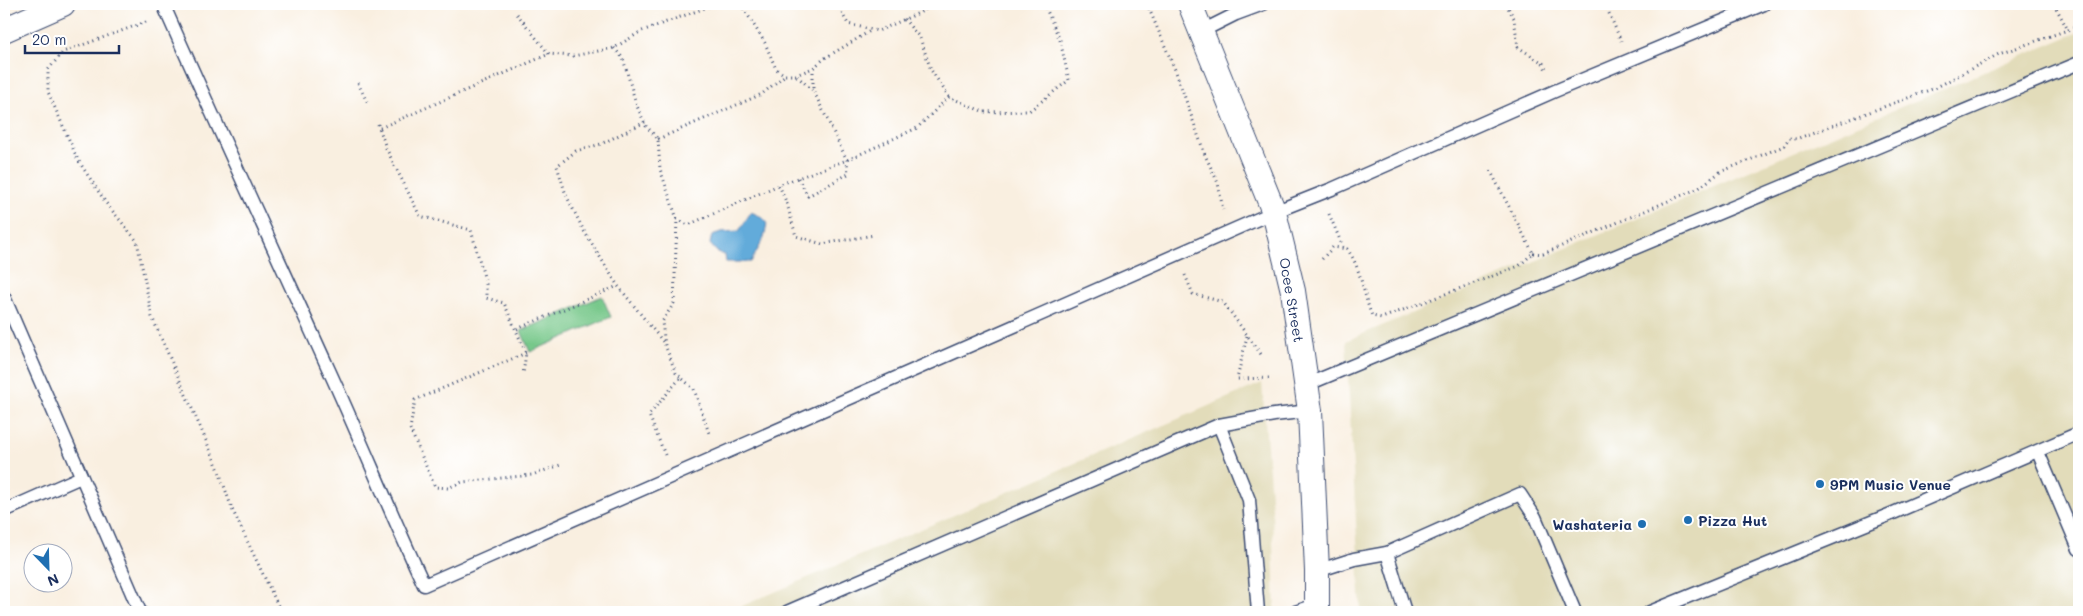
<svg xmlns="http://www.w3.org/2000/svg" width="2083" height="616" font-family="Mali,sans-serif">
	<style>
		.built { fill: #e2dcba }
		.green { fill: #77c88a; stroke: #497c74 }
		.water { fill: #62abda; stroke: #3e6d9c }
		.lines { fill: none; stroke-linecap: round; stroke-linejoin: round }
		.lane-casing { stroke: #3c4c72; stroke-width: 15 }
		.street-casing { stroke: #3c4c72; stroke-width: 26 }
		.path { stroke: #3c4c72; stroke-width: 3; stroke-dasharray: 1 4; stroke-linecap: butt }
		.lane { stroke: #fff; stroke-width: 12 }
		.street { stroke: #fff; stroke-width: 24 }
		.poi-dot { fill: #1f6fb2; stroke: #fff; stroke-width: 2 }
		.labels { text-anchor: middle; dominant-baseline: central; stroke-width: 4; stroke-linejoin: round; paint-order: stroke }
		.street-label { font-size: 14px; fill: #1b2f5e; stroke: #fff }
		.poi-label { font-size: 14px; font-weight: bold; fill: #1b2f5e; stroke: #fff; text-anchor: start }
	</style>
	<rect width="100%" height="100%" fill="#fff"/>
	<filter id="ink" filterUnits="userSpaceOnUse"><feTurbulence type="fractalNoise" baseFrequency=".02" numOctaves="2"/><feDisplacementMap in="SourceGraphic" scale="10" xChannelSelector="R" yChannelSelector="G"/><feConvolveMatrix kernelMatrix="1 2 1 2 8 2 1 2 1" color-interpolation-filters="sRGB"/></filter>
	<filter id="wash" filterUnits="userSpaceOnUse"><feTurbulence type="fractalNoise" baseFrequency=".0096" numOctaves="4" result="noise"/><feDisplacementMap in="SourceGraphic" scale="20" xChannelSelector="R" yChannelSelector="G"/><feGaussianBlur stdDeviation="1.12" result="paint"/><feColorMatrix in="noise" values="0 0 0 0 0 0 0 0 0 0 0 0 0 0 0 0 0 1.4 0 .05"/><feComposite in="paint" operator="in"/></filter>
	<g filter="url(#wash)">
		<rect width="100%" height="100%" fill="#f9efe0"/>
		<g class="built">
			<polygon points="2079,32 2079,612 1361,612 1346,341"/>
			<polygon points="1262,383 1272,509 1275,612 728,612"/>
		</g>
		<polygon class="green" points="602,296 611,317 530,352 521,331"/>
		<polygon class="water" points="751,212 762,217 767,224 764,238 751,262 726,262 725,255 717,252 710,244 712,235 721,232 739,231"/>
	</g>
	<g filter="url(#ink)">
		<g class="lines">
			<defs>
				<g id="lane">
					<path d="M163,4C217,126 273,247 328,368C361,440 391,514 424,585L1274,212L1332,189L1555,91L1764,4"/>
					<polyline points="1202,31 1236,14 1263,4"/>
					<polyline points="4,297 140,612"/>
					<polyline points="1306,385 2079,63"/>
					<polyline points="2038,452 2079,549"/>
					<polyline points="4,511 81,477"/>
					<polyline points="1387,553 1405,612"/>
					<polyline points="1317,571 1354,559 1387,553 1520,494 1535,517 1575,612"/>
					<polyline points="787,612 1219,425"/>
					<polyline points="1258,612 1249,500 1219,425 1274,415 1310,411"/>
					<polyline points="1295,612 1316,605"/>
					<polyline points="1650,612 1891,514 2079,433"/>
				</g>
				<g id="street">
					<polyline points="1190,4 1274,212 1293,291 1310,411 1317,571 1317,612"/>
					<polyline points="4,30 63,4"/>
				</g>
			</defs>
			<use href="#lane" class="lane-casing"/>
			<use href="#street" class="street-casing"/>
			<g class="path">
				<polyline points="741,4 765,43 776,69 785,75 796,75 813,68 825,58 872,30"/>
				<polyline points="837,4 848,24 878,31 919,13 934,4"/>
				<polyline points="1147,4 1176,72 1205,155 1218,183 1223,210"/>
				<polyline points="1506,4 1514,18 1518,47 1543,63 1547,72"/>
				<polyline points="1605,4 1621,41"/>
				<polyline points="2054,4 2068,30"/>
				<polyline points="188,7 196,4"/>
				<polyline points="517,14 549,54 573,56 614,48 642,31 716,4"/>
				<polyline points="904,19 920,38 931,70 949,97 984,112 1029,111 1069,80 1060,40 1044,4"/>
				<polyline points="146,22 63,52 48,70 48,92 78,160 106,203 137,241 152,317 218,468 232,509 281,612"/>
				<polyline points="614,48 623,58 636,104 646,126 658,139 660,169 677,219 674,303 662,322 665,345 676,373 694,389 710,436"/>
				<polyline points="797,76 812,90"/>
				<polyline points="358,83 367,102"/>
				<polyline points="645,122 601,144 576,151 557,166 566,195 584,231 618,286 664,343"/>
				<polyline points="378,124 386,148 420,216 471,230 486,284 486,298 504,303 526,353 523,374"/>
				<polyline points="380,128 549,54"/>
				<polyline points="658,139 762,94 785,75"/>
				<polyline points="798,178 808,196 848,174 847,160 813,90 813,68"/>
				<polyline points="779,185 787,204 796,236 822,244 874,235"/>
				<polyline points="1329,214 1343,247"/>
				<polyline points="677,219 688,225 781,184 847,160 917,128 949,97"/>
				<polyline points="1533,253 1543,254 1699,188 1720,172 1784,146 1789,138 1796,139 1935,88 1999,54 2079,26"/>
				<path d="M1322,259L1333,247L1347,249C1361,267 1363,294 1372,316L1382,318L1519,266L1533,253L1489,168"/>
				<polyline points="1185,275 1193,294 1223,302 1263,357"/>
				<polyline points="517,329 618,286"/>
				<polyline points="1247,336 1237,379 1270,378"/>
				<polyline points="526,353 415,400 410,429 435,487 448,488 462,482 532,475 563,464"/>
				<polyline points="665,455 649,415 681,377"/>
			</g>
			<use href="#lane" class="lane"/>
			<use href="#street" class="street"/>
		</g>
	</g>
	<g class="poi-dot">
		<circle cx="1820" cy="484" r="5"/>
		<circle cx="1688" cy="520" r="5"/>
		<circle cx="1642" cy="524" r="5"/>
	</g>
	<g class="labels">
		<g class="street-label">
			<text transform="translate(1292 300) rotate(80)">Ocee Street</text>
		</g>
		<g class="poi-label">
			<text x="1830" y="484">9PM Music Venue</text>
			<text x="1698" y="520">Pizza Hut</text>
			<text x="1632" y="524" text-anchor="end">Washateria</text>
		</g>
	</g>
	<rect width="2083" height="616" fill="none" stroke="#fff" stroke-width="20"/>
	<g transform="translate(48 568) rotate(157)"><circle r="24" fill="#ffffff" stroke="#a4acbf"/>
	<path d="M0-4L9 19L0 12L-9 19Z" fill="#1f6fb2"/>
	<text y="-8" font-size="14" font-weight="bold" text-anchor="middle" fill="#1b2f5e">N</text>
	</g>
	<path d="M25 45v8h94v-8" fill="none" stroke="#1b2f5e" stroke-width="2.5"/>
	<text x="32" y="45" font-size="15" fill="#1b2f5e" stroke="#ffffff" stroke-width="4" paint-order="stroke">20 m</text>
</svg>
